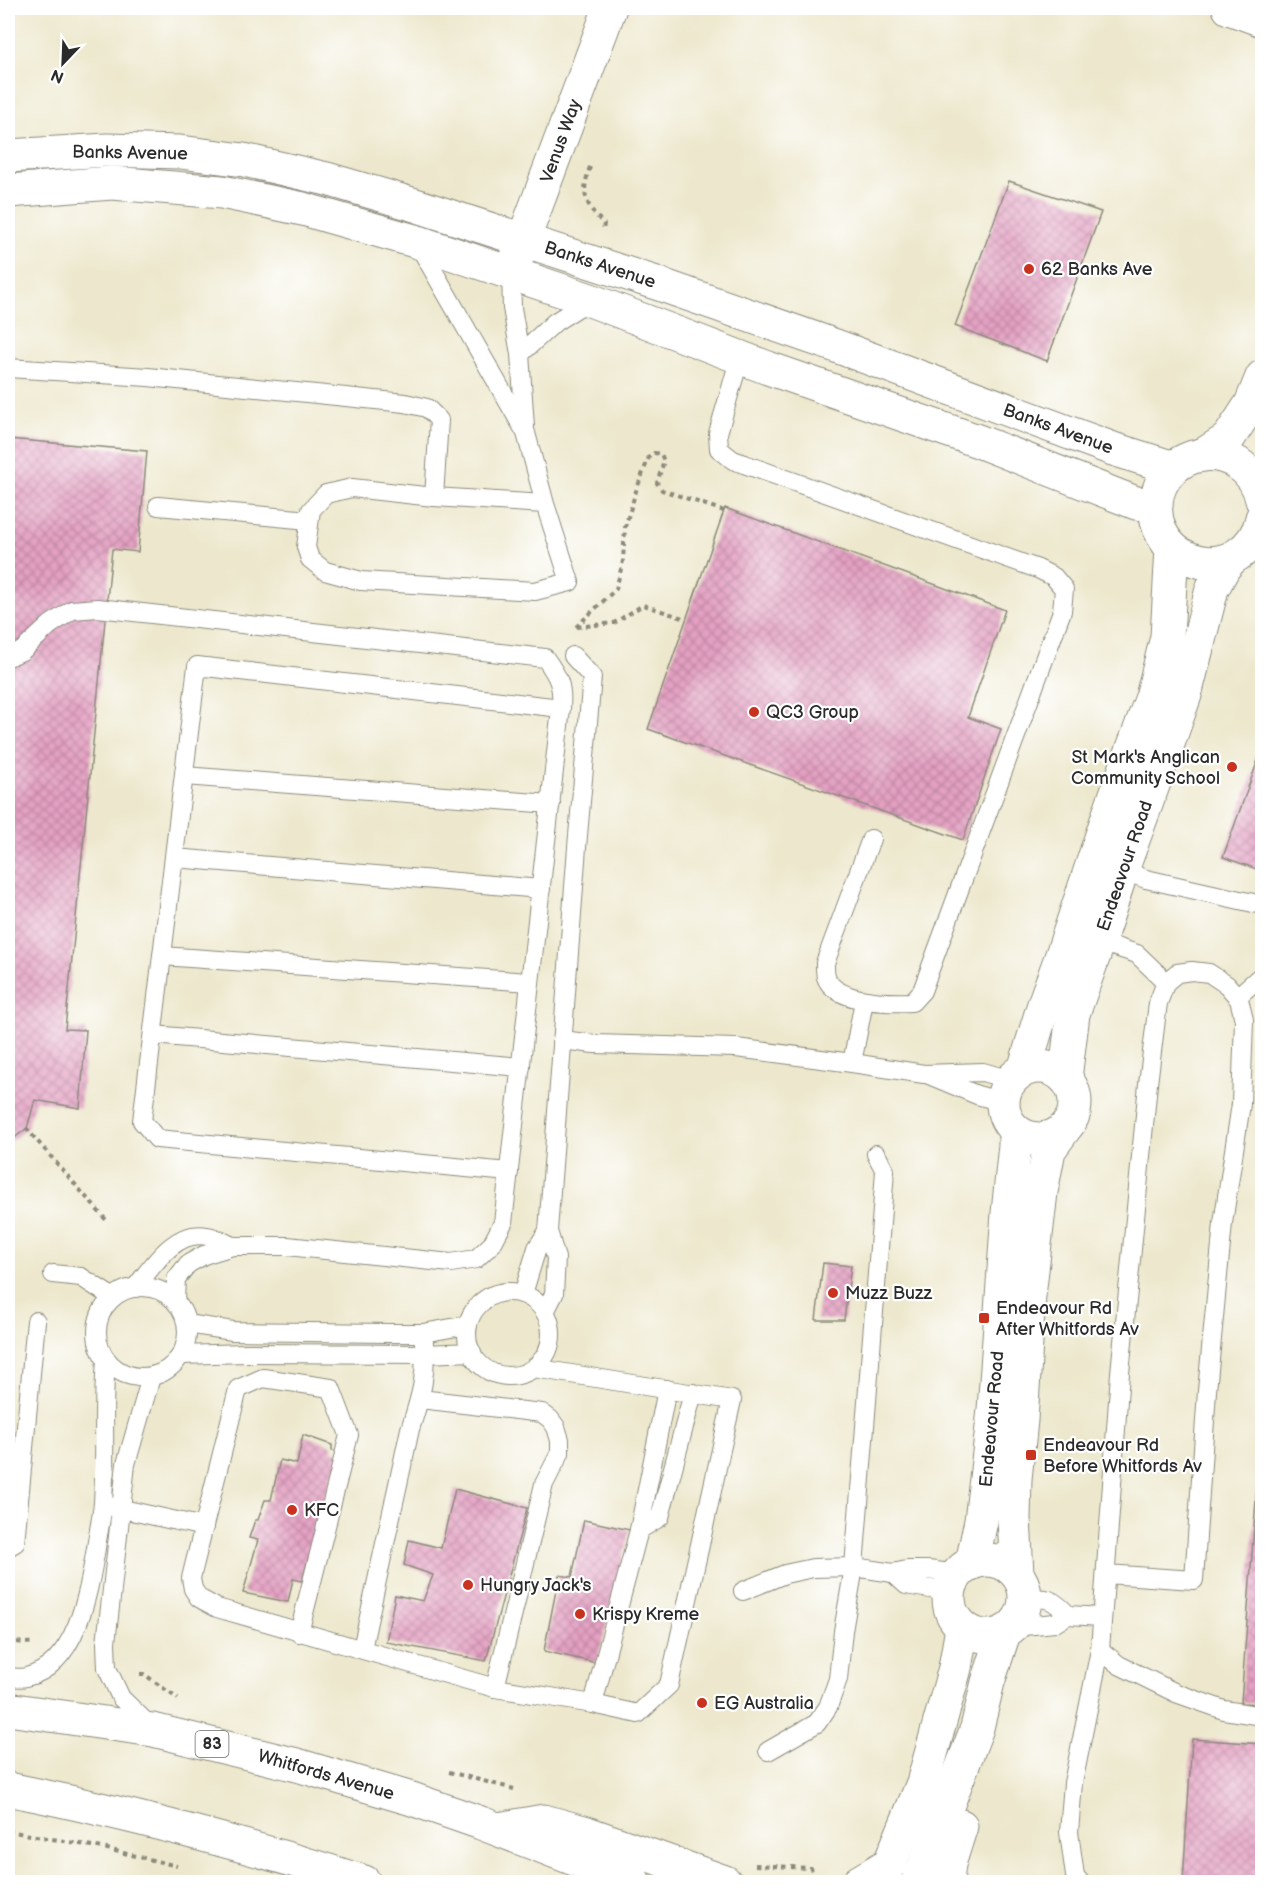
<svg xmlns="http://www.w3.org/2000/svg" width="1270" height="1890" font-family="'Balsamiq Sans',sans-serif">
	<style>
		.building { fill: url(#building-cross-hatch) }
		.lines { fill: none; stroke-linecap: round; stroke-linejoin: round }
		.service-casing { stroke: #8c8a7c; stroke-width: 20 }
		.minor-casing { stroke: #8c8a7c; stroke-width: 35 }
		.tertiary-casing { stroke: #8c8a7c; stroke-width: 35 }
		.primary-casing { stroke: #8c8a7c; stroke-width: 35 }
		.path { stroke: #8c8a7c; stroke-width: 4; stroke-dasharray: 4.5 4.5; stroke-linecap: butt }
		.service { stroke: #fff; stroke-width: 18 }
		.minor { stroke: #fff; stroke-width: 33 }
		.tertiary { stroke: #fff; stroke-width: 33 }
		.primary { stroke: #fff; stroke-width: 33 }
		.poi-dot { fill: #c8321e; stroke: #fff; stroke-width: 2 }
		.labels { text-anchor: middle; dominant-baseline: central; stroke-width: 4.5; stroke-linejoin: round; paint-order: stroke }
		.shield { fill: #fff; stroke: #6b6b6b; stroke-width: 1.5 }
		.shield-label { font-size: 16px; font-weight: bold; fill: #2b2b2b }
		.street-label { font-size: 18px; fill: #2b2b2b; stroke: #fff }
		.poi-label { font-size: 18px; fill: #2b2b2b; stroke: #fff; text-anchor: start }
	</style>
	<defs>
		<pattern id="building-cross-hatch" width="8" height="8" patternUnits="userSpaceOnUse" patternTransform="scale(1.5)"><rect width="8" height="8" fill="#e5a1c3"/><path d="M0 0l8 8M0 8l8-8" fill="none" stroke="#ba839f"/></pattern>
	</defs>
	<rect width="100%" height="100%" fill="#fff"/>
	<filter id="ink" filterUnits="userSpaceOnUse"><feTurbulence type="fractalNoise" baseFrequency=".0167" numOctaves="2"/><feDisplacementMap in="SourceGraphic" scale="12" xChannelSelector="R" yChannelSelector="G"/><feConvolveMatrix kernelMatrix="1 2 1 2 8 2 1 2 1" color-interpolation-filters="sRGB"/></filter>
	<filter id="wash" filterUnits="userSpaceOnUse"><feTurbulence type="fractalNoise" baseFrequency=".008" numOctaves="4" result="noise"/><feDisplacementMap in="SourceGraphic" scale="24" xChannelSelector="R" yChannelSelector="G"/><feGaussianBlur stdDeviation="1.35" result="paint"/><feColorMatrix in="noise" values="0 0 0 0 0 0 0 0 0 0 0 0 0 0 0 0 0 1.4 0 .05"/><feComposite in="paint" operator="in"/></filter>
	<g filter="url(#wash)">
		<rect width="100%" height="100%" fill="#ede8cd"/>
		<g id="blocks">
			<g class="building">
				<polygon points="1009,181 1101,212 1047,361 955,326"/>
				<polygon points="8,439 147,451 138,552 112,549 65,1029 86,1030 80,1108 35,1100 27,1128 8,1143"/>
				<polygon points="725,508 1005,610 968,717 1001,729 963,840 648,729"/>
				<polygon points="1262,749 1262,871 1223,857"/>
				<polygon points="823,1263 851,1266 844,1320 816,1320"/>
				<polygon points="1261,1432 1262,1432 1262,1704 1241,1703"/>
				<polygon points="303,1435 332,1445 332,1451 348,1454 332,1476 302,1581 293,1579 288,1602 243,1593 258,1540 249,1538 255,1520 258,1520 265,1500 271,1500 280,1460 297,1464"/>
				<polygon points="455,1489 527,1508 486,1661 386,1642 395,1595 423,1601 433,1575 404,1565 409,1540 441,1548"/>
				<polygon points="584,1520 630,1530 597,1663 544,1651 559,1575 572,1577"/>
				<polygon points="1192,1739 1262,1744 1262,1882 1183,1882"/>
			</g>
		</g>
	</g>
	<g filter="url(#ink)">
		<use href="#blocks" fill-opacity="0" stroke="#8c8a7c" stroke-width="1.5"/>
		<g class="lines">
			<defs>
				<g id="service">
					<polyline points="418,244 526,433 545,504 570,582 535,591 361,581 325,571 310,559 306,547 311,510 326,494 352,488 434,497 545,504"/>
					<polyline points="511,273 512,308 520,354 525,427"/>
					<polyline points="520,354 555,322 590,300"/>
					<path d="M740,357L718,433L719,449L733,460L1038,569L1054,577L1064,589L1062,611L922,991L912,1002C889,1003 835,1003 826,977C825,973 825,967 825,963L871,839"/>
					<polyline points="8,368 148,377 405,403 427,408 439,420 434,497"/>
					<polyline points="158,506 309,520"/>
					<path d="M8,657L22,651L50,625L72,610L98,608L545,658C558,676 563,685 561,708L503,1223L492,1244L476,1259L451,1263L287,1246H233L204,1255L188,1264L176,1279L175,1301"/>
					<polyline points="184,776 551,804"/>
					<polyline points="175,858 541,889"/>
					<polyline points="1122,870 1146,879 1262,905"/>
					<polyline points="1091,939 1137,954 1166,982"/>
					<polyline points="162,956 530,982"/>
					<polyline points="1237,997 1262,975"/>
					<polyline points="153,1035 521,1067"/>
					<polyline points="562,1040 594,1044 736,1048 852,1063 924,1074 983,1072 1010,1080"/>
					<polyline points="852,1063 864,1001"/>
					<polyline points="929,1075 977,1095 1003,1102"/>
					<polyline points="509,1172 157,1139 142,1121 197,666 561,708"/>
					<polyline points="53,1274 81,1277 112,1297"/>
					<circle cx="142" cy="1332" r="45"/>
					<path d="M135,1288C153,1266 174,1230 207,1236C216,1237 225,1243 233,1246"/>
					<circle cx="509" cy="1334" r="42"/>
					<polyline points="523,1294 537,1248 548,1231"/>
					<polyline points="545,1312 554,1294 556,1258 548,1231 577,847 592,677 573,656"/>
					<polyline points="187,1324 233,1331 389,1333 423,1333 468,1325"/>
					<polyline points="181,1355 246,1353 425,1354 472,1352"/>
					<polyline points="420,1399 542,1413 550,1419 556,1427 560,1440 560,1453 544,1484 495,1688"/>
					<polyline points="109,1506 204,1527"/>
					<polyline points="639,1530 667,1389"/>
					<polyline points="8,1547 15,1543 36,1321"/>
					<polyline points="893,1573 906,1585 949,1592"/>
					<polyline points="743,1591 785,1574 813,1568 854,1567 893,1573 907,1570 928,1570 958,1574"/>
					<path d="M1026,1600C1047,1596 1053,1599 1068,1615"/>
					<polyline points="1013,1627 1055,1623 1068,1615 1102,1617"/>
					<polyline points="299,1633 349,1435 331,1388 263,1378 238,1389 191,1578 193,1589 199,1598 217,1608 495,1688 593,1704 638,1714 669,1685 732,1400 534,1368"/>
					<path d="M362,1649L410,1429C422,1393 428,1372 423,1333"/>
					<polyline points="1100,1650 1119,1665 1176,1693 1224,1710 1262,1716"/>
					<path d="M8,1677C13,1677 20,1679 26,1677C77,1666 89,1590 96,1548C98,1533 102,1517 103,1502C106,1455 102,1407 106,1360"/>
					<polyline points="593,1704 639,1530 660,1517 693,1393"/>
					<polyline points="151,1727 121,1698 107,1668 106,1643 126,1464 151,1377"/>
					<polyline points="768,1751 817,1723 828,1707 838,1679 843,1631 854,1567 885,1171 876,1154"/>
					<polyline points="1080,1882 1075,1876 1069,1832 1073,1783 1100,1650 1120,1373 1148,1084 1158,1003 1166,982 1177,973 1192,971 1209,973 1227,985 1239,999 1244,1020 1241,1104 1223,1223 1207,1391 1194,1580 1106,1574"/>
				</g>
				<g id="minor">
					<polyline points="1229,8 1262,20"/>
					<polyline points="511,273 610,8"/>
				</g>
				<g id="tertiary">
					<polyline points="8,156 107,150 180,152 244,160 327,179 412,204 656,283 836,346 1113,449 1174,468"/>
					<polyline points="8,191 112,183 222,192 303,209 418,242 590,300 768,368 978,441 1136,503 1156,505"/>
					<polyline points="1203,455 1228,439 1251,404 1262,377"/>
					<path d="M1262,500C1256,469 1225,447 1193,457C1141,474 1144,549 1198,561C1211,565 1226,562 1237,555C1251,546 1259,534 1262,518"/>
					<circle cx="1039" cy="1103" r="36"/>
					<polyline points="1024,1070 1044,1004 1063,952 1112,805 1152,697 1167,637 1172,548"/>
					<polyline points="1065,1078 1073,1014 1099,941 1122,870 1164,755 1185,695 1212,589 1224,567 1232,558"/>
					<circle cx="987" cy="1598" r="38"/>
					<polyline points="972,1563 981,1521 994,1410 1008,1213 1015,1145 1015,1130"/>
					<polyline points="1017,1574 1014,1518 1015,1479 1021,1420 1029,1296 1041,1192 1049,1150 1065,1128"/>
					<polyline points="882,1882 923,1783 955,1668 962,1628"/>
					<polyline points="918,1882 977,1728 988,1682 1004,1633"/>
					<polyline points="947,1882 949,1864 961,1826"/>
				</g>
				<g id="primary">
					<polyline points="8,1709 153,1730 297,1765 412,1799 481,1823 634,1882"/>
					<path d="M8,1789C128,1813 247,1845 364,1882"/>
					<polyline points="498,1829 544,1821 587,1833 725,1882"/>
					<polyline points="859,1882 891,1863"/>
				</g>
			</defs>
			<use href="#service" class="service-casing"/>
			<use href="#minor" class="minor-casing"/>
			<use href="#tertiary" class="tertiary-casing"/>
			<use href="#primary" class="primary-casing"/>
			<g class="path">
				<path d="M590,167C581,193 584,204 604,224L603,230"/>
				<polyline points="576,627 616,589 623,561 625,527 636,491 649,457 654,453 661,454 664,461 657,483 662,490 724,511"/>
				<polyline points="577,627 614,623 643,605 686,619"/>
				<polyline points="26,1128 107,1221"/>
				<polyline points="8,1642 34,1643"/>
				<polyline points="140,1674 144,1674 178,1699"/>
				<polyline points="449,1772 514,1789"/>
				<polyline points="8,1831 103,1848 177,1866"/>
				<polyline points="755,1865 811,1868 815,1882"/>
			</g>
			<use href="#service" class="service"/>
			<use href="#minor" class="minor"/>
			<use href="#tertiary" class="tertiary"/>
			<use href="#primary" class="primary"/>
		</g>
	</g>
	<g class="poi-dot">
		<circle cx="1029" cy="269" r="6"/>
		<circle cx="754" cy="712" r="6"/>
		<circle cx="1232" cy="767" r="6"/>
		<circle cx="833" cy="1293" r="6"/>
		<rect x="978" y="1312" width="12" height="12" rx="3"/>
		<rect x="1025" y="1449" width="12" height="12" rx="3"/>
		<circle cx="292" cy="1510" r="6"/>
		<circle cx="468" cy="1585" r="6"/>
		<circle cx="580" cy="1614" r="6"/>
		<circle cx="702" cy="1703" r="6"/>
	</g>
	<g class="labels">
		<rect class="shield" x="195.5" y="1731" width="33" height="26" rx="4.5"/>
		<g class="shield-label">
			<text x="212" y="1744">83</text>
		</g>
		<g class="street-label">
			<text transform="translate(561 141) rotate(-70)">Venus Way</text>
			<text transform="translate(130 153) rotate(1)">Banks Avenue</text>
			<text transform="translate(600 265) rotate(18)">Banks Avenue</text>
			<text transform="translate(1058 429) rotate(20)">Banks Avenue</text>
			<text transform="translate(1125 866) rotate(-71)">Endeavour Road</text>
			<text transform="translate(992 1419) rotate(-85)">Endeavour Road</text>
			<text transform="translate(326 1775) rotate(16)">Whitfords Avenue</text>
		</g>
		<g class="poi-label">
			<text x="1041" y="269">62 Banks Ave</text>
			<text x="766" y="712">QC3 Group</text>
			<text x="1220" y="757" text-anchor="end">St Mark's Anglican<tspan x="1220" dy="21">Community School</tspan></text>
			<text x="845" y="1293">Muzz Buzz</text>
			<text x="996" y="1308">Endeavour Rd<tspan x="996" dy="21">After Whitfords Av</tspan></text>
			<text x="1043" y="1445">Endeavour Rd<tspan x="1043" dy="21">Before Whitfords Av</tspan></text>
			<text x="304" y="1510">KFC</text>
			<text x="480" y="1585">Hungry Jack's</text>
			<text x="592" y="1614">Krispy Kreme</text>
			<text x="714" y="1703">EG Australia</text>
		</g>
	</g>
	<rect width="1270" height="1890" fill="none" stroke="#fff" stroke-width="30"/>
	<g transform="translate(63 63) rotate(203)" stroke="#ffffff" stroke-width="4.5" paint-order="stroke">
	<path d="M0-4.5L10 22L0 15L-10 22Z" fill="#2b2b2b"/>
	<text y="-9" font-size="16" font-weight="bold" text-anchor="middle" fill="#2b2b2b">N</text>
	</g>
</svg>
